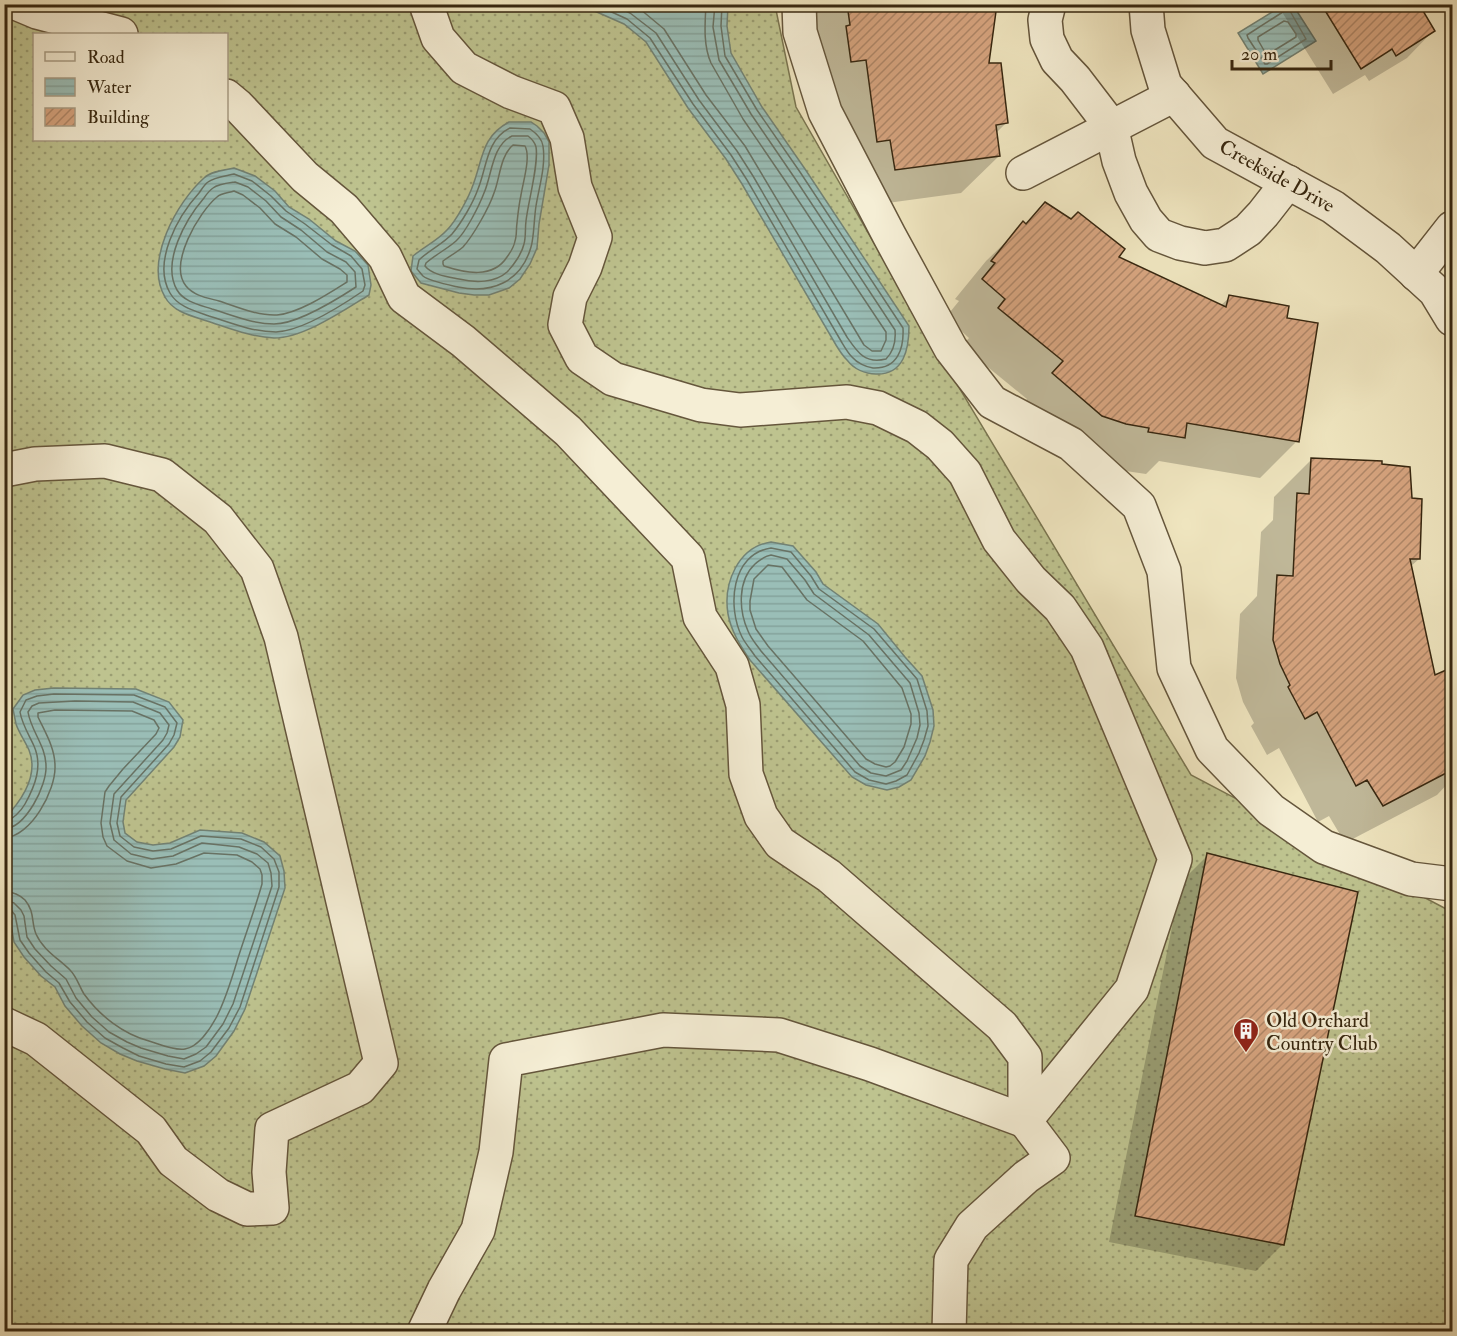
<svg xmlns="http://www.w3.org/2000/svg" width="1457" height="1336" font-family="'IM FELL Double Pica',serif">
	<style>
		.grass { fill: url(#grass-dots); stroke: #7a7550; stroke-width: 1.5; fill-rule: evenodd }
		.water { fill: url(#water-rules); stroke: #728274; stroke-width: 1.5 }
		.shadow { fill: #0003 }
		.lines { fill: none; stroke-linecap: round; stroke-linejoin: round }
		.shore { stroke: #687264; stroke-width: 1.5 }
		.building { fill: url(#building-hatch); stroke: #372710; stroke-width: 1.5 }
		.minor-casing { stroke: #65563c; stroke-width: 36 }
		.minor { stroke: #f5eed5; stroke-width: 33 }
		.labels { text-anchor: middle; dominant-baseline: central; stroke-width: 5; stroke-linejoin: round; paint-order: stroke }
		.street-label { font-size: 20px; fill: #372710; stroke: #f5eed5 }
		.poi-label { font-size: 20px; fill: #372710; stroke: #f5eed5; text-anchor: start }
	</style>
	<defs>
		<pattern id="grass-dots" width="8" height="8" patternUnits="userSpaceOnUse" patternTransform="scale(1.5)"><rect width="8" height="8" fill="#bec38f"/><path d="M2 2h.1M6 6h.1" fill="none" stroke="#9b9e73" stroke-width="1.8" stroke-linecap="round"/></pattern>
		<pattern id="water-rules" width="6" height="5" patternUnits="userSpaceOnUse" patternTransform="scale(1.5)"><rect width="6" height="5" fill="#9abeb7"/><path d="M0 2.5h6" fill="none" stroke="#85a39c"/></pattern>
		<pattern id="building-hatch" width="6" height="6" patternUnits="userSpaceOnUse" patternTransform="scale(1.5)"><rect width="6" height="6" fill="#d6a47f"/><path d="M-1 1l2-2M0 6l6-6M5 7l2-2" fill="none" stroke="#ae8667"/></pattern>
	</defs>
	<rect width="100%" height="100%" fill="#efe5bf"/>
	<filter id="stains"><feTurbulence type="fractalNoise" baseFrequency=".00333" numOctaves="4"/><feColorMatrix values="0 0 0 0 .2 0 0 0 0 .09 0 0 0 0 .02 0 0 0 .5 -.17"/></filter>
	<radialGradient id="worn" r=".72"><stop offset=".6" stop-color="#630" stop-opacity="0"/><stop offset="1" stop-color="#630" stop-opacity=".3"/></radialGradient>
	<path class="grass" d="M5,5H775L796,107L909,304L1191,775L1452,912V1331L5,1332ZM34,34H226V140H34Z"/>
	<g class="water">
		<polygon points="1285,4 1293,5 1316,41 1263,74 1238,33"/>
		<path d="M584,5H728L727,26L731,53L762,107L805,169L909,326C909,349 904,375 876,374C865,374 854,369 847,360C843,356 839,350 836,345L742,184L726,159L688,108L646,42L624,24L590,9Z"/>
		<path d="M509,122H531L537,126L544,133L549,142V165L539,224L537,248L530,264L520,279L509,288L489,295H474L459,293L421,283L411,271L413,256C424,247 438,240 447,230C456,221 469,197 473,185C483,159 481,137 509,122Z"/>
		<path d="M234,168L255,176L275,191L289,207L309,219L336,241L355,251L368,265L371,285L369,295C344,310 304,338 274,338C251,337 229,328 207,321C192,316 173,312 165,297C144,261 177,202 204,178C211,171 225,170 234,168Z"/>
		<path d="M771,542L793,546L816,572L823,584L878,624L905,657L922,676L933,710L934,726L930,742L925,756L911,780L899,787L887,790L866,785L852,777L750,660C740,645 731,631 728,614C723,583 738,547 771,542Z"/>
		<path d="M54,688L136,689L169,702L183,720L180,737L174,747L126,800L123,822L125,833L137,842L153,845L170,843L200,830L242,833L264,842L280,856L284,871L285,888L245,1009L234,1031L216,1056L204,1066L185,1073L165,1069L137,1061L120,1054L101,1043L82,1026L65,1006L55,987L41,976L24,957L14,942L10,918L5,911V818C22,800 39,775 29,750C25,741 19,733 16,724C15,719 14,714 13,709L23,695L35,690Z"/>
	</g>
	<g class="shadow">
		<polygon points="816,4 996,4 987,65 1006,123 996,133 999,156 961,193 858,207 853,177 840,178 829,96 811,16"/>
		<polygon points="1277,4 1417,4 1433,31 1407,58 1369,81 1365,75 1333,94"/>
		<polygon points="1045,204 1117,257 1220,306 1230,297 1285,319 1297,441 1260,478 1159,461 1146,474 1112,469 1016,411 1027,399 962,346 969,338 946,317 959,301 955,299 986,261"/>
		<polygon points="1312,459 1411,500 1419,559 1410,567 1433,677 1445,672 1452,687 1452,779 1437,795 1345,843 1329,816 1318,822 1279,748 1267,755 1251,726 1254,723 1243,702 1236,678 1240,614 1257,596 1261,532 1273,520 1274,497"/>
		<polygon points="1208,855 1283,1244 1256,1271 1109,1242 1181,882"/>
	</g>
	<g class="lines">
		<g class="shore">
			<path d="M594,4L627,19L650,38L693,104L731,155L747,180L841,341C844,346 848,353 852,357C857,363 866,367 873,368C898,369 904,348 903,328L800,172L757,110L725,56L721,26L722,4"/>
			<path d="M611,4L630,13L656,33L699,100L737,151L753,176L847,337C858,353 865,364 886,359C894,351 896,341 895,330L794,177L751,114L719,60L713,27L715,4"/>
			<path d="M634,4L664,29L706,95L745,146L864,345L872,351H881L886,340V332L786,182L743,119L711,63C703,45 705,24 706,4"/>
			<polygon points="1286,10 1290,11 1306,39 1267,64 1265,64 1248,38 1247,35"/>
			<polygon points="1284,21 1288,22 1296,34 1296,37 1270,53 1266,54 1258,40 1258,37"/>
			<path d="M510,128L530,129C536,133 542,139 543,146C546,166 539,187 536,206C534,218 534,238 531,247C521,282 492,294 458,287C449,285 429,281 423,276C421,274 419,271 417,269L419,260C429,250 443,244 452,234C462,222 473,203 478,189C487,167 486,140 510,128Z"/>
			<path d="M512,136H528C532,139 535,143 536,147C539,164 528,202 526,221C525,228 526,237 524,244C522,253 514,265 507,272C495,283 475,283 459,279C449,277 432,275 425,266L426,263C435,255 447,249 456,241C466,232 479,206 484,193C492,175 492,145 512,136Z"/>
			<path d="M513,145L525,146C531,157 523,182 521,195C519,204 518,213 517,223C516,229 517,235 515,241C514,247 510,253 507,257C493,279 465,273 444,266L443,264V261C450,256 457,252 463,247C473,236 489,208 494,193C500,178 500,156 513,145Z"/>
			<path d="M234,174L252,181L271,196L286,211L305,224L332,245L351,256L362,269L365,285L363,291C341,306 302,331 276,332C253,332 231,323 209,316C195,311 178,307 170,293C152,262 178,216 199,193C202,189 204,185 208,182C214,177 226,176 234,174Z"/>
			<path d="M235,182L248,187L266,201L281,217L301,230L327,252L346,262L355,272L356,287C336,300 298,324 274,324C253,324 232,315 212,309C200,305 184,302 177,290C161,262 186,219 204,198C206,195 210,190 213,188C218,184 228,183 235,182Z"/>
			<path d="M234,191L243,195L260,208L275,224L296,237L322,259L340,269L347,275V282C328,294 299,313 277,315C258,316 237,307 219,301C208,298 194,296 186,286C168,264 199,212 217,197C221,193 228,193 234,191Z"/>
			<path d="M771,548L791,552L811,576L819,589L874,629L917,679L927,711L928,726L924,740L919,753L907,775L896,781L886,784L869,780L855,772L755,656C751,650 745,643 742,637C727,607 731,554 771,548Z"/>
			<path d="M771,555L787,559L805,580L814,594L869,635L910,683L919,713L920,725L917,738L907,761L901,770L886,776L871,773L860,766L761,651C757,645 751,639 748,631C739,611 737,581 755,564C760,560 764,556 771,555Z"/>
			<polygon points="768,565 782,567 807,600 863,641 902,688 911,714 911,724 904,747 895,762 890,766 886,767 875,764 866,759 768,646 756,629 750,610 750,601 754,579"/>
			<path d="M4,821C13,820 21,811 25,804C35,786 43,766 34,746C29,735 22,724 20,712L26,700L37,696L54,694L134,695L165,707L177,723L174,735L169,744L121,797L117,823L120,836L134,847L153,851L171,849L201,836L241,839L261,847L274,859L279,872V887L240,1007L229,1028L211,1052L200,1061L184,1067L166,1064L139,1056L123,1048L105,1038L87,1022L70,1002L59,983L46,972L29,953L20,940L15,915L10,909L4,908"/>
			<path d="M4,829C26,828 47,785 46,766C46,746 31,731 28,712L32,706L39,703L75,701L133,702L160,713L169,725L167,733L163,740L114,794L110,823L114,840L131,854L152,859L173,856L202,843L239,847L257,854L268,863L271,873L272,886L233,1004L223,1024L206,1047L196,1054L184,1059L168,1056L141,1048L127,1042L109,1032L92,1017L76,998L66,979L51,966L35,949L27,937L24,916L21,910L14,903L4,900"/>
			<path d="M4,838C31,837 56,790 55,766C55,748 45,732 38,717V713L55,710L132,711L154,720L159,728L156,734L123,769L109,786L105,792L101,823L103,837L107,846L127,861L151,868L176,864L204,853L237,855L252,862L260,869L262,875V884C255,909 246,933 238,958C232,978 226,999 216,1018C210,1029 198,1047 185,1049C174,1051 159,1044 149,1041C123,1034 100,1016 84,994C79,986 77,977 70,970C59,959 43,950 36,934C31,922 35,912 25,900C19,894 13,892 4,891"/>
		</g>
	</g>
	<g class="building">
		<polygon points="847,4 997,4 989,63 1001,63 1008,123 996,125 1000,156 895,170 890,140 877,142 866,60 851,62 846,26 850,25"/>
		<polygon points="1321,4 1419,4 1435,31 1396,56 1392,49 1361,69"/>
		<polygon points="1045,202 1071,219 1078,212 1125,249 1119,257 1226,307 1229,295 1289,306 1287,318 1318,323 1299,442 1187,423 1185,438 1148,432 1149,428 1126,424 1102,416 1052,373 1063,361 998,308 1005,299 982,279 995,263 991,261 1023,221 1026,224"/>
		<polygon points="1311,458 1382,461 1382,464 1410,467 1412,498 1422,499 1420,559 1410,559 1435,675 1446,670 1452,684 1452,770 1383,806 1367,780 1356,786 1317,712 1305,719 1288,687 1290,685 1280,664 1273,640 1277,575 1293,576 1297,493 1309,494"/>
		<polygon points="1207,853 1358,892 1284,1245 1135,1216"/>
	</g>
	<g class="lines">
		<defs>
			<g id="minor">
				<polyline points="18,4 37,12 121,34"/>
				<polyline points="799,4 800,32 825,112 889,235 951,349 992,402 1071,444 1139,506 1164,571 1174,668 1212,749 1271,810 1324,847 1411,879 1452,884"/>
				<polyline points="1049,4 1045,20 1047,39 1057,60 1075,79 1111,126 1119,161 1131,193 1146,220 1159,235 1180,243 1205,248 1225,245 1248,230 1263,214 1288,182"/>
				<polyline points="1146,4 1148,30 1165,85 1215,143 1333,207 1388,248 1435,291 1452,319"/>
				<polyline points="226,96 238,106 305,177 344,209 385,257 404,297 463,341 568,431 688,558 700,617 732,666 743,705 746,774 761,816 780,843 829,876 1002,1026 1025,1057 1025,1121 1053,1158 1026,1177 972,1226 951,1260 949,1332"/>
				<polyline points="1023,173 1174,95"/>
				<polyline points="1416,274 1452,228"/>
				<polyline points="4,470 35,464 105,461 162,475 218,519 257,569 281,637 381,1063 360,1088 272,1129 269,1172 272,1208 247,1209 218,1195 173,1161 151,1130 36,1039 4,1024"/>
				<polyline points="424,1332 444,1290 478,1230 496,1152 506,1060 663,1030 779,1035 870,1064 1025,1121 1132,989 1175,859 1087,648 1060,608 1031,580 999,540 965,473 940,445 917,427 878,408 847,402 740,410 701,405 613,379 582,358 565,325 570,297 585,267 595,237 575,187 567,138 554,108 511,92 464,68 438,38 426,4"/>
			</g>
		</defs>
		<use href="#minor" class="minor-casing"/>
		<use href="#minor" class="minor"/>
	</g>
	<defs>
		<symbol id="building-pin" viewBox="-11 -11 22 30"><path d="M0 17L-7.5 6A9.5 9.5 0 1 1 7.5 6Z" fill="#8f2418" stroke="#f5eed5"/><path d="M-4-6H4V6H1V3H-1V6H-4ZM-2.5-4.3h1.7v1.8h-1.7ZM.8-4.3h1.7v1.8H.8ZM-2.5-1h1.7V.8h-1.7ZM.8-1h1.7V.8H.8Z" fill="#fff"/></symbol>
	</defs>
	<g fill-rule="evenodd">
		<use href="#building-pin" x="1231" y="1016" width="30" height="40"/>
	</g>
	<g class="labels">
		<g class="street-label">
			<text transform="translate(1277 176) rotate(29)">Creekside Drive</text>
		</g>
		<g class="poi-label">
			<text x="1266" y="1020">Old Orchard<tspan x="1266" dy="23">Country Club</tspan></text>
		</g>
	</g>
	<rect width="1457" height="1336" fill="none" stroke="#efe5bf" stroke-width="24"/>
	<rect x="6" y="6" width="1445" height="1324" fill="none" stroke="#372710" stroke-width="3"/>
	<rect x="12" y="12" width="1433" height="1312" fill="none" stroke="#372710" stroke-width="1.5"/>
	<rect x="33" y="33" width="195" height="108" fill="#f5eed5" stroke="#a99e86" stroke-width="1.5"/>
	<rect x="45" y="52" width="30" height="9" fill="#f5eed5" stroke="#a99e86" stroke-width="1.5"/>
	<text x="87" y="63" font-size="18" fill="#372710">Road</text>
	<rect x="45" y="78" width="30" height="18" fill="url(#water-rules)" stroke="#a99e86" stroke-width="1.5"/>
	<text x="87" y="93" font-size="18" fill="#372710">Water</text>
	<rect x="45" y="108" width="30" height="18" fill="url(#building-hatch)" stroke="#a99e86" stroke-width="1.5"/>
	<text x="87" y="123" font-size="18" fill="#372710">Building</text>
	<path d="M1232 60v9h99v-9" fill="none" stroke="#372710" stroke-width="3"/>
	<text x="1241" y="60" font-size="18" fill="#372710" stroke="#f5eed5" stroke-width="4.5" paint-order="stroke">20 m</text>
	<rect width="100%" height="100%" filter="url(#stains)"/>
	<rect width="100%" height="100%" fill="url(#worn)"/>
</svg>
